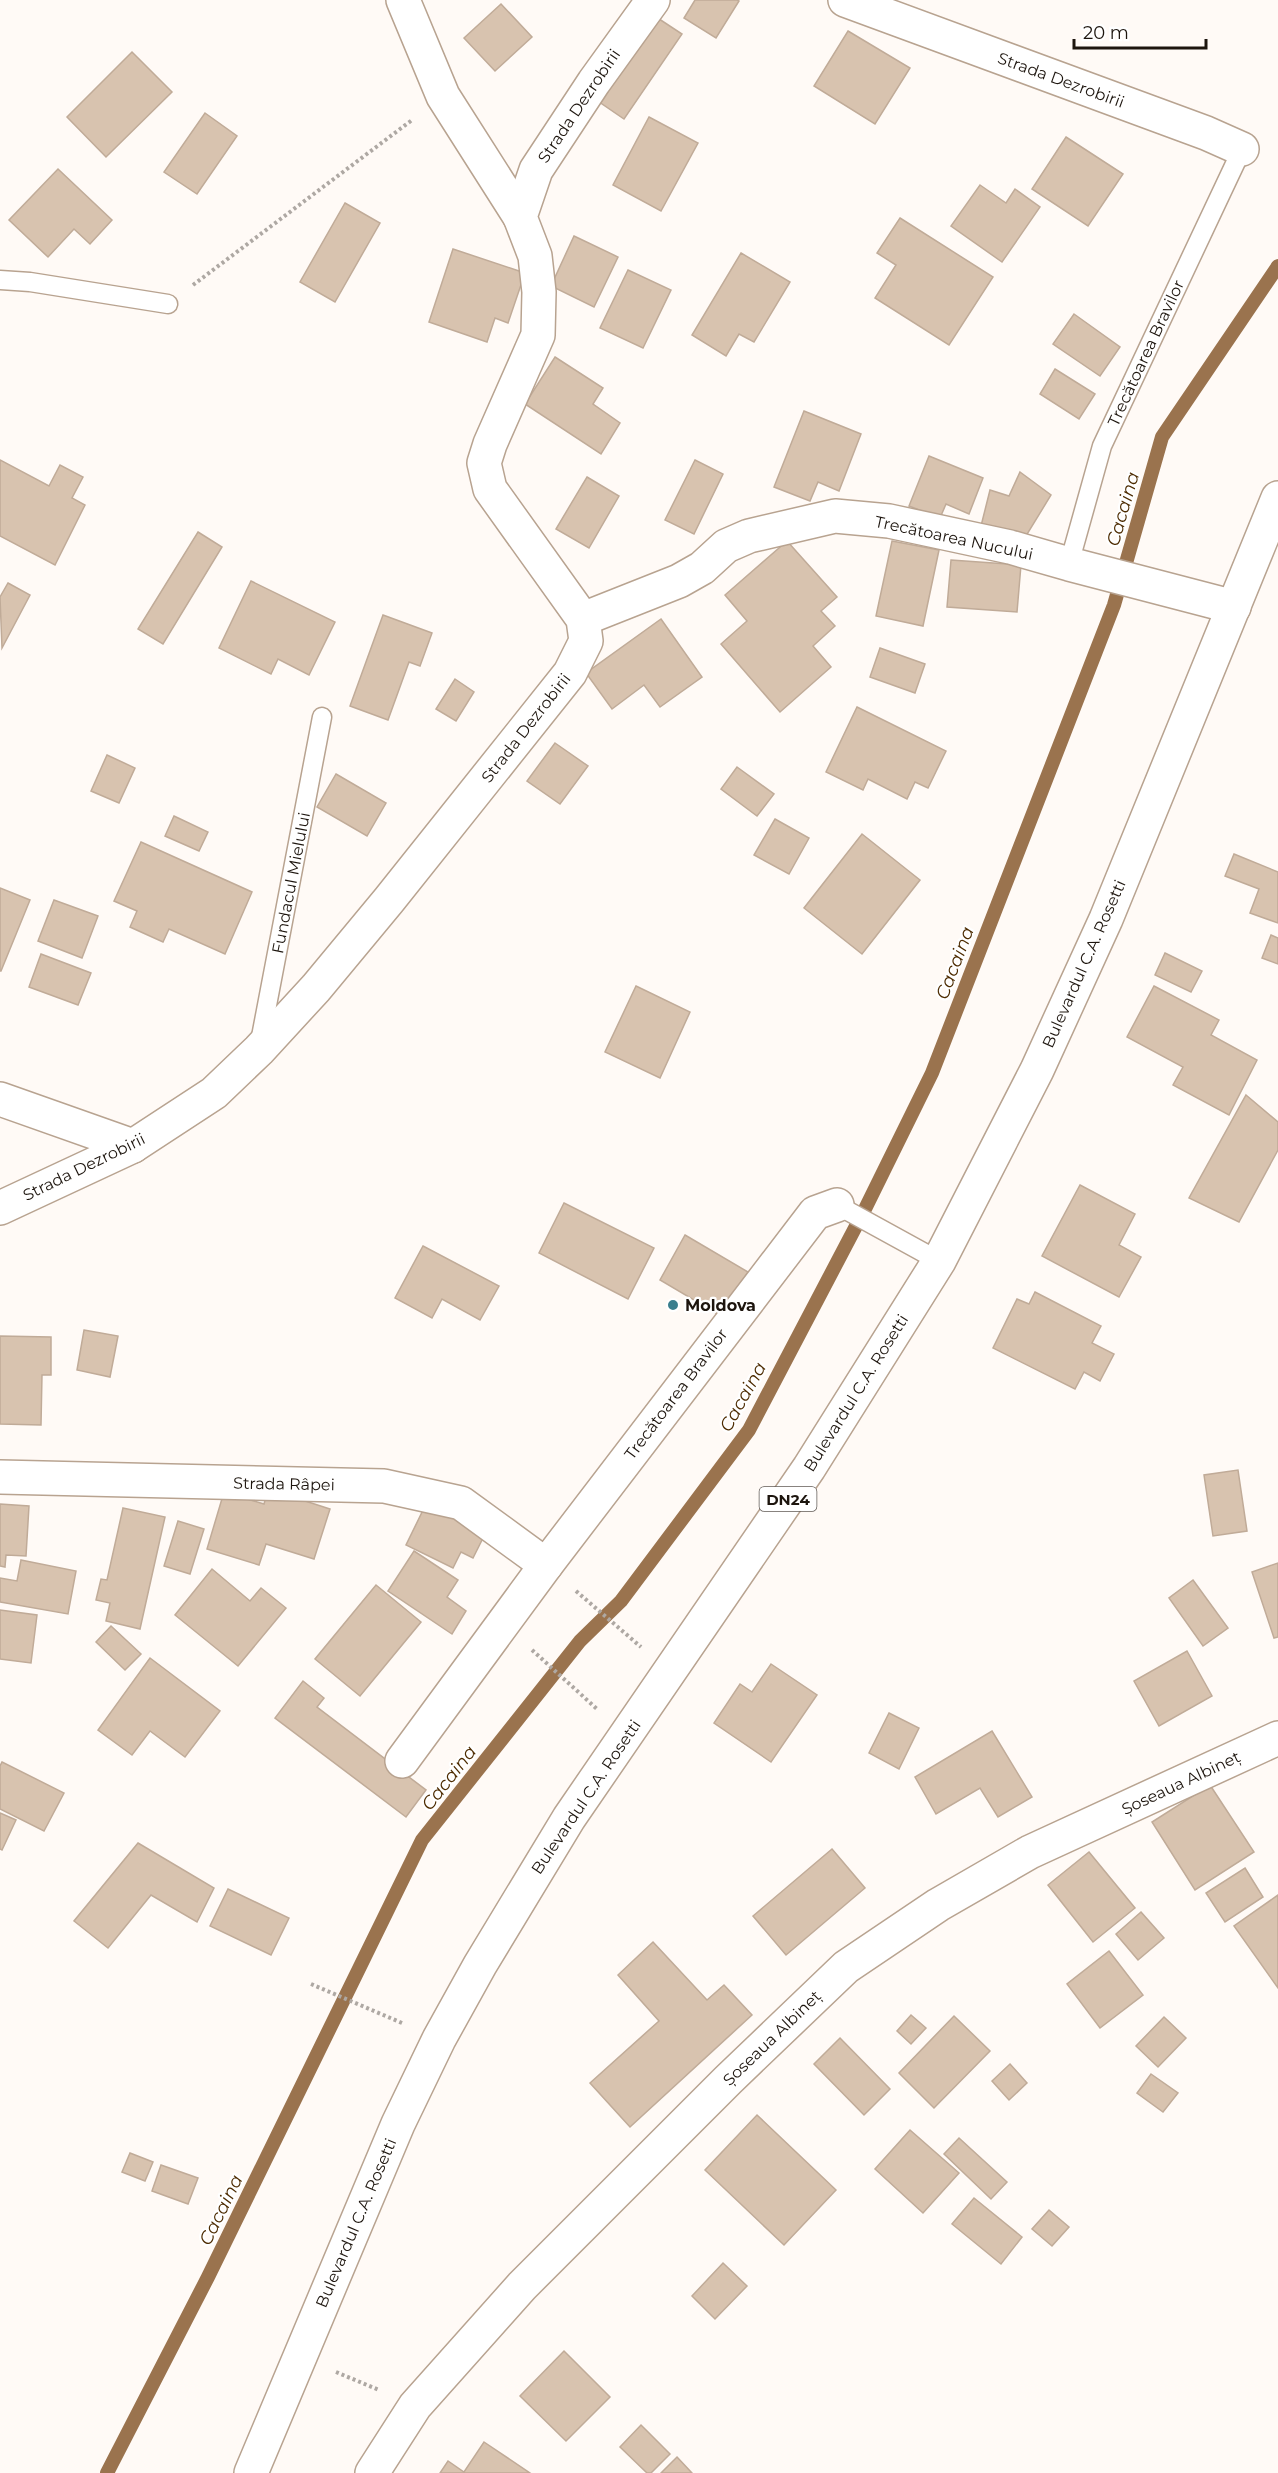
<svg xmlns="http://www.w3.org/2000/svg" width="1278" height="2473" font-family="Montserrat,sans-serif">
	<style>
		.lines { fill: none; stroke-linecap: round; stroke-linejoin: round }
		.stream { stroke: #9a734e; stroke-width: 14 }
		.building { fill: #d8c3af; stroke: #c0ab98; stroke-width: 1.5 }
		.service-casing { stroke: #b8a390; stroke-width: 21 }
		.minor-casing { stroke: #b8a390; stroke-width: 36 }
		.primary-casing { stroke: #b8a390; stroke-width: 36 }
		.path { stroke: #aea8a3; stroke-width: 4; stroke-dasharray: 3 3; stroke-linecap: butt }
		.service { stroke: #fff; stroke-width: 18 }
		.minor { stroke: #fff; stroke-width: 33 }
		.primary { stroke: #fff; stroke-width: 33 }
		.poi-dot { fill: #3a7e8d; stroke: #fff; stroke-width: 2 }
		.labels { text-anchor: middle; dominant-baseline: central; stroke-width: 4.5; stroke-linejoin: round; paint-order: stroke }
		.shield { fill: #fff; stroke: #615b56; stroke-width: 1.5 }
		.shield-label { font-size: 15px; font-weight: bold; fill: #1d150e }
		.street-label { font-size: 16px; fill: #1d150e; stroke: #fff }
		.poi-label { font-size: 16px; font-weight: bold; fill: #1d150e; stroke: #fff; text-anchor: start }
		.water-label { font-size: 18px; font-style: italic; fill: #4d2b00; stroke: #fff }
	</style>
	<rect width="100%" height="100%" fill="#fffaf6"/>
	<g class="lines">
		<polyline class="stream" points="107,2473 208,2277 422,1840 580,1641 621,1601 749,1430 865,1209 932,1073 1114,605 1162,437 1278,266"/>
	</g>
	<g class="building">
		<polygon points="695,0 737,0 739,1 716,38 684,18"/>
		<polygon points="501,4 532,37 495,71 464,38"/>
		<polygon points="650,13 682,34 624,119 592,97"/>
		<polygon points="848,31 910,68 875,124 814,86"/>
		<polygon points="132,52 172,92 106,157 67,117"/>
		<polygon points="205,113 237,136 197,194 164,172"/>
		<polygon points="649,117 698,143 661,211 613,185"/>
		<polygon points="1066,137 1123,174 1088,226 1032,189"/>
		<polygon points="58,169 112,220 90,244 74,229 48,257 9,220"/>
		<polygon points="980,185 1006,203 1015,189 1040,207 1002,262 951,226"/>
		<polygon points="345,203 380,223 335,302 300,282"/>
		<polygon points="900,218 993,277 949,345 875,298 896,265 877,253"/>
		<polygon points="574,236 618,257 594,307 551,286"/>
		<polygon points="453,249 525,273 508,323 495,318 487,342 429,322"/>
		<polygon points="741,253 790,282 754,342 739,334 726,356 692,335"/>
		<polygon points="628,270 671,290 643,348 600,328"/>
		<polygon points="1074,314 1120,347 1100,376 1053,344"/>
		<polygon points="555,357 603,388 593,404 620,423 601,454 525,404"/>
		<polygon points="1055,369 1095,394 1079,419 1040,394"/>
		<polygon points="804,411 861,434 839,491 818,482 810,501 774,487"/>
		<polygon points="929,456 983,478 969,514 946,504 940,518 909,506"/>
		<polygon points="0,460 49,486 60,465 83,477 72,498 85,505 55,565 0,536"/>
		<polygon points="695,460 723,474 694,534 665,520"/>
		<polygon points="1020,472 1051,495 1026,536 981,526 990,490 1009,496"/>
		<polygon points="587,477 619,496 589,548 556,529"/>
		<polygon points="198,532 222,547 163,644 138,629"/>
		<polygon points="787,541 837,597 821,611 835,626 813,646 831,667 780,712 721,644 747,621 725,595"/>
		<polygon points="892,541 939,550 923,626 876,616"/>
		<polygon points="951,560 1021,565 1017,612 947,607"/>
		<polygon points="251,581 335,622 309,675 278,659 271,674 219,648"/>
		<polygon points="8,583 30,595 2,648 0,597"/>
		<polygon points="383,615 432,633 420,666 409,662 388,720 350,706"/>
		<polygon points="661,619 702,677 660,707 644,685 612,709 586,673"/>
		<polygon points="880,648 925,664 915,693 870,677"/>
		<polygon points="455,679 474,692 456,721 436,709"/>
		<polygon points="857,707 946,751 928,788 915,782 907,799 868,779 863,790 826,772"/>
		<polygon points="555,743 588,766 560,804 527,781"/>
		<polygon points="107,755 135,768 119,803 91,791"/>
		<polygon points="737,767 774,794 757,816 721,789"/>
		<polygon points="336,774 386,803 367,836 317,807"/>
		<polygon points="174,816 208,832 199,851 165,836"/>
		<polygon points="775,819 809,838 789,874 754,855"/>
		<polygon points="862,834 920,880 862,954 804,908"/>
		<polygon points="141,842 252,892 225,954 169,929 163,942 130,927 137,911 114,901"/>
		<polygon points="1234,854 1278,872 1278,923 1250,913 1259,889 1225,876"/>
		<polygon points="0,888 30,900 1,971 0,971"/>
		<polygon points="54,900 98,916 82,958 38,941"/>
		<polygon points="1271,935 1278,938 1278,964 1262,958"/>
		<polygon points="1165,953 1202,971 1191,992 1155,975"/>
		<polygon points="41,954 91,973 78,1005 29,987"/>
		<polygon points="636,986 690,1012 660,1078 605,1052"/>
		<polygon points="1154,986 1219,1020 1211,1035 1257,1060 1229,1115 1173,1085 1183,1067 1127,1037"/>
		<polygon points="1246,1095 1278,1122 1278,1150 1239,1222 1189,1198"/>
		<polygon points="1080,1185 1135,1214 1119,1245 1141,1257 1119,1297 1042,1256"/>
		<polygon points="564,1203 654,1248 628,1299 539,1253"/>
		<polygon points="685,1235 748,1272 721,1316 660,1280"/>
		<polygon points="423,1246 499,1286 480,1320 442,1299 432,1318 395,1298"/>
		<polygon points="1035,1292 1101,1326 1092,1343 1114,1354 1100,1381 1084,1372 1075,1389 993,1348 1017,1299 1029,1304"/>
		<polygon points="84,1330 118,1336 110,1377 77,1370"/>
		<polygon points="0,1336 51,1337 51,1375 42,1375 41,1425 0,1424"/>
		<polygon points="1238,1470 1247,1531 1213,1536 1204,1475"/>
		<polygon points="268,1489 330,1509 314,1559 266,1544 259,1565 207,1549 224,1492 264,1504"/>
		<polygon points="0,1504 29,1506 26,1556 6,1555 5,1567 0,1566"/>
		<polygon points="426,1504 486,1532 473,1558 461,1552 453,1568 406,1545"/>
		<polygon points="123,1508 165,1517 140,1629 106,1621 110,1603 96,1600 101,1579 107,1580"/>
		<polygon points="178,1521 204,1529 190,1574 164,1566"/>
		<polygon points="414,1551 458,1580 447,1597 466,1611 452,1634 388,1591"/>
		<polygon points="21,1560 76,1571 68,1614 0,1602 0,1578 17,1581"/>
		<polygon points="1278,1563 1278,1637 1274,1638 1252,1572"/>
		<polygon points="212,1569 250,1601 261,1588 286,1608 238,1666 175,1615"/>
		<polygon points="1193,1580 1228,1628 1203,1646 1169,1598"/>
		<polygon points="376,1585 421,1622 360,1696 315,1659"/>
		<polygon points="0,1610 37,1615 31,1663 0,1659"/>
		<polygon points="111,1626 141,1654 125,1670 96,1642"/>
		<polygon points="1187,1651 1212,1696 1159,1726 1134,1681"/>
		<polygon points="150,1658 220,1711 185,1757 150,1731 132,1755 98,1730"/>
		<polygon points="771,1664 817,1695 771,1762 714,1723 740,1684 752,1692"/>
		<polygon points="303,1681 324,1698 317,1707 426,1790 406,1817 275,1718"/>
		<polygon points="889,1713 919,1728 899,1769 869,1753"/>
		<polygon points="992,1731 1032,1797 998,1817 980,1788 936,1814 915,1777"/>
		<polygon points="2,1762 64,1793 44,1831 0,1809 0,1766"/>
		<polygon points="1210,1785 1254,1852 1195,1890 1152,1822"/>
		<polygon points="0,1813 16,1820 2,1850 0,1849"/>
		<polygon points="138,1843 214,1888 197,1922 151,1895 108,1948 74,1921"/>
		<polygon points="832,1849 865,1888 786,1955 753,1916"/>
		<polygon points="1089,1852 1135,1908 1093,1942 1048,1885"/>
		<polygon points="1245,1868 1263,1897 1225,1922 1206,1893"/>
		<polygon points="228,1889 289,1918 271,1955 210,1926"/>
		<polygon points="1278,1895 1278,1988 1234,1926"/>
		<polygon points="1141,1912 1164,1938 1138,1960 1116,1934"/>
		<polygon points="653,1942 707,2000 724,1985 752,2015 630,2127 590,2083 659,2021 618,1975"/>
		<polygon points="1109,1951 1143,1995 1100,2028 1067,1984"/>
		<polygon points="911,2015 926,2028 911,2044 897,2031"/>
		<polygon points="954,2016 990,2051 934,2108 899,2073"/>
		<polygon points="1164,2017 1186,2038 1158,2067 1136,2046"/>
		<polygon points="840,2038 890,2089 864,2115 814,2064"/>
		<polygon points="1010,2064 1027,2083 1009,2100 992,2081"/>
		<polygon points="1151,2074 1178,2093 1163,2112 1137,2093"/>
		<polygon points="757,2115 836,2190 784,2245 705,2170"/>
		<polygon points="910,2130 959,2173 923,2213 875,2169"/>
		<polygon points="959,2138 1007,2182 991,2199 944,2154"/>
		<polygon points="130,2153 153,2162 145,2181 122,2172"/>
		<polygon points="161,2165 198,2178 188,2204 152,2191"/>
		<polygon points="974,2198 1022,2237 1001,2264 952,2224"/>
		<polygon points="1049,2210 1069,2227 1052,2246 1032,2229"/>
		<polygon points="723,2263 747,2286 715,2319 692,2296"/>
		<polygon points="564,2351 610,2397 566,2441 520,2396"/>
		<polygon points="641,2425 670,2454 651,2473 647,2473 620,2447"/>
		<polygon points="484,2442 530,2473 440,2473 448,2461 464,2472"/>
		<polygon points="677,2457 692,2473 661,2473"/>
	</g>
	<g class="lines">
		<defs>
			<g id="service">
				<polyline points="0,280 30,282 168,304"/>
				<polyline points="1069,564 1102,446 1242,149"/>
				<polyline points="260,1042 322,717"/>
				<polyline points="837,1205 939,1261"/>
			</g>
			<g id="minor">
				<polyline points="403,0 443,96 520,217"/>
				<polyline points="845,0 1206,133 1242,149"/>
				<polyline points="583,619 679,581 702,568 726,546 749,536 835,516 889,521 1010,547 1069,564 1234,607"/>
				<polyline points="0,1099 133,1146"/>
				<polyline points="0,1208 133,1146 214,1093 259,1050 316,988 389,900 570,673 586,641 583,619 490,489 484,463 490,444 538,335 539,292 535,256 520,217 536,170 594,82 653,0"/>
				<polyline points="0,1477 384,1486 461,1503 546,1565"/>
				<polyline points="402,1761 546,1565 815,1213 837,1205"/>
				<polyline points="372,2473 415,2406 522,2286 728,2080 846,1967 938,1905 1030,1852 1278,1738"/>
			</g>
			<polyline id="primary" points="251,2473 398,2124 439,2039 480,1965 569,1818 809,1468 939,1261 1037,1070 1106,919 1278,498"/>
		</defs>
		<use href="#service" class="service-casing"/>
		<use href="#minor" class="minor-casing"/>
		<use href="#primary" class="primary-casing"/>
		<g class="path">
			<polyline points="193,285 412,120"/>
			<polyline points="576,1591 641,1647"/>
			<polyline points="532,1650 597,1709"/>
			<polyline points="311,1984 402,2023"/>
			<polyline points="336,2372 379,2390"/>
		</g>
		<use href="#service" class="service"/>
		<use href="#minor" class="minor"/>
		<use href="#primary" class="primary"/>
	</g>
	<circle class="poi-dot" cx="673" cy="1305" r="6"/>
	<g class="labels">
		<rect class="shield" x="759.5" y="1487" width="57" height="24" rx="4.5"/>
		<g class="shield-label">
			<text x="788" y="1499">DN24</text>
		</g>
		<g class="street-label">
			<text transform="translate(1061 80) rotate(20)">Strada Dezrobirii</text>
			<text transform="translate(579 106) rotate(-56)">Strada Dezrobirii</text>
			<text transform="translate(1146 353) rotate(-65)">Trecătoarea Bravilor</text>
			<text transform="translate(954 538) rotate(12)">Trecătoarea Nucului</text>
			<text transform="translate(526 728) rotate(-52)">Strada Dezrobirii</text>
			<text transform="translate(291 883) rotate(-79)">Fundacul Mielului</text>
			<text transform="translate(1084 964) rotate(-66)">Bulevardul C.A. Rosetti</text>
			<text transform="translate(84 1167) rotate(-26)">Strada Dezrobirii</text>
			<text transform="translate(856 1393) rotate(-58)">Bulevardul C.A. Rosetti</text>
			<text transform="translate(676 1394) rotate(-53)">Trecătoarea Bravilor</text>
			<text transform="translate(284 1484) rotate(1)">Strada Râpei</text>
			<text transform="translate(1181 1783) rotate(-25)">Șoseaua Albineț</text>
			<text transform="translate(586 1797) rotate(-56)">Bulevardul C.A. Rosetti</text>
			<text transform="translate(772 2038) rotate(-44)">Șoseaua Albineț</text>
			<text transform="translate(356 2223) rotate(-67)">Bulevardul C.A. Rosetti</text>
		</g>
		<g class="poi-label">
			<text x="685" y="1305">Moldova</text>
		</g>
		<g class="water-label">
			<text transform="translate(1123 509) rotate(-74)">Cacaina</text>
			<text transform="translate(955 963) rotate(-69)">Cacaina</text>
			<text transform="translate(743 1397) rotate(-61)">Cacaina</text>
			<text transform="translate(449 1778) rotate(-52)">Cacaina</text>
			<text transform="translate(221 2210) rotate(-64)">Cacaina</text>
		</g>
	</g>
	<path d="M1074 39v9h132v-9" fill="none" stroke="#1d150e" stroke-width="3"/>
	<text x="1083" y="39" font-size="18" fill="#1d150e" stroke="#ffffff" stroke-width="4.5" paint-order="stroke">20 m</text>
</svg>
